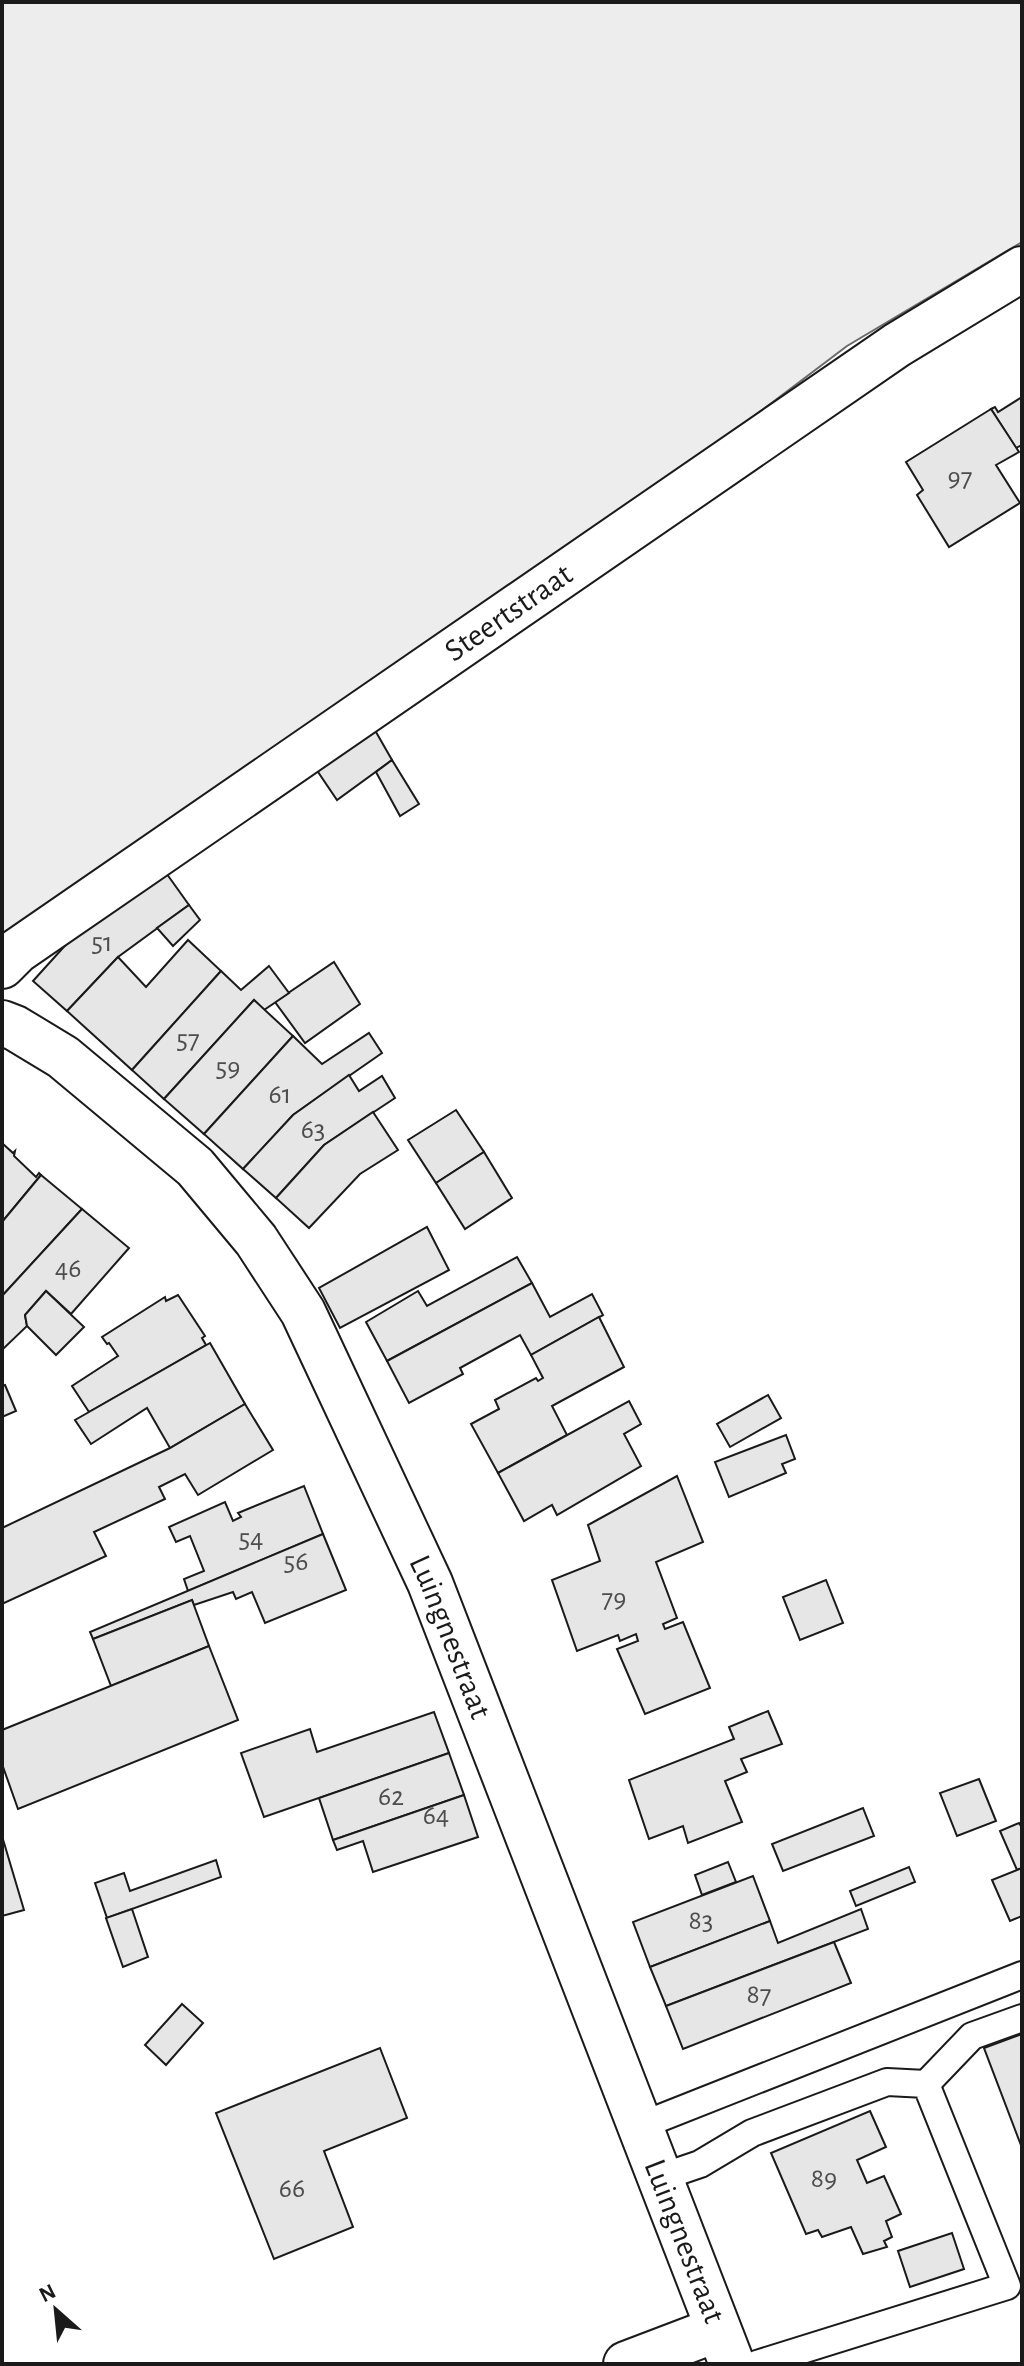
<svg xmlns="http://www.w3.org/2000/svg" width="1024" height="2366" font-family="'Alegreya Sans',sans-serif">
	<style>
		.built { fill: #ededed; stroke: #6a6a6a; stroke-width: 2 }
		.building { fill: #e6e6e6; stroke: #1a1a1a; stroke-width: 2 }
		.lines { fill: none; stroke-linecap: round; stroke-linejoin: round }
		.lane-casing { stroke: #1a1a1a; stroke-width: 30 }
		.street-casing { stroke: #1a1a1a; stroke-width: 48 }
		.lane { stroke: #fff; stroke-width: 26 }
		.street { stroke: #fff; stroke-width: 44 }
		.labels { text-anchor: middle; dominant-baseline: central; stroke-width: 6; stroke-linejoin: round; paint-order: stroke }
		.number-label { font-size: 28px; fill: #4d4d4d }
		.street-label { font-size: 32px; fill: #1a1a1a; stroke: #fff }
	</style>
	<rect width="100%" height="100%" fill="#fff"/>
	<polygon class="built" points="2,2 1022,2 1022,242 847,346 623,515 2,934"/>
	<g class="building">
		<polygon points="1022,397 1022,445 1016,448 991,409 995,407 998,412"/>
		<polygon points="991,409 1019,452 996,465 1020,503 949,547 917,495 923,490 906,462"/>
		<polygon points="372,725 392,760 337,800 314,766"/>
		<polygon points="392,760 419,804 400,816 376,772"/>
		<polygon points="164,870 189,905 118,957 67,1011 33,981 80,929"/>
		<polygon points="189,905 200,920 173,946 157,928"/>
		<polygon points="188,940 221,971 132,1070 67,1011 118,957 146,987"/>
		<polygon points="334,962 360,1004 305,1043 275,1002"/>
		<polygon points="269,966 289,993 264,1010 254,1000 164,1099 132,1070 221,971 241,990"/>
		<polygon points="254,1000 293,1036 204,1134 164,1099"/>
		<polygon points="369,1033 382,1053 293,1115 243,1169 204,1134 293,1036 322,1064"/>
		<polygon points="349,1075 359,1091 382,1076 395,1098 324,1145 276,1198 243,1169 293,1115"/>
		<polygon points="456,1110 484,1152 436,1183 408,1140"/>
		<polygon points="373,1112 398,1150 360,1174 309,1228 276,1198 324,1145"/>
		<polygon points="2,1143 13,1153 15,1151 14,1156 36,1177 39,1173 41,1175 2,1222"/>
		<polygon points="484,1152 512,1198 465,1229 436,1183"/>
		<polygon points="41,1175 82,1209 2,1296 2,1222"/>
		<polygon points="82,1209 129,1248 71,1314 46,1291 25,1315 27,1326 2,1350 2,1296"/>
		<polygon points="427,1227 449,1270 340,1328 319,1288"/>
		<polygon points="517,1257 532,1283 387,1361 366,1322 418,1291 427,1306"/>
		<polygon points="532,1283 550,1317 592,1294 603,1315 531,1355 520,1335 460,1368 463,1374 409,1403 387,1361"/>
		<polygon points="46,1291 84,1327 56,1355 27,1326 25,1315"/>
		<polygon points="178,1295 205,1336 202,1338 206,1345 89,1412 72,1386 118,1356 109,1343 107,1344 102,1337 165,1297 166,1301"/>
		<polygon points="599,1317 624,1367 552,1406 567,1435 498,1473 471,1424 499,1409 495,1400 536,1378 538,1381 543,1378 531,1355"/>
		<polygon points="210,1343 245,1404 170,1448 147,1408 91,1444 75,1420"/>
		<polygon points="5,1385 16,1411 2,1417 2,1386"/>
		<polygon points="768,1395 781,1418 730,1447 717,1424"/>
		<polygon points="629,1401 641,1424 624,1434 641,1466 557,1515 552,1505 524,1521 498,1473"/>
		<polygon points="245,1404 273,1450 198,1495 185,1474 159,1487 165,1499 94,1532 106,1556 2,1604 2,1528 170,1448"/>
		<polygon points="786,1435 795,1459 782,1464 786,1473 729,1497 715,1462"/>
		<polygon points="677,1476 703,1542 656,1562 677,1618 663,1624 665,1629 683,1622 710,1688 645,1714 617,1649 638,1641 636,1634 620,1641 618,1635 577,1651 552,1580 600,1561 588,1525"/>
		<polygon points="304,1486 323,1534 188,1591 184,1579 204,1571 190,1536 176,1542 169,1527 225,1502 233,1521 241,1517 238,1513"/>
		<polygon points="323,1534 346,1590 265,1623 252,1592 236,1599 233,1592 194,1605 192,1600 93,1639 90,1632"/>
		<polygon points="826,1580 843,1623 800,1640 783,1597"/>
		<polygon points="192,1600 209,1646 111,1686 93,1639"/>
		<polygon points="209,1646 238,1720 18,1809 2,1764 2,1730"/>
		<polygon points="768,1711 782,1744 741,1759 747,1772 725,1781 742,1822 688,1843 683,1826 649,1839 629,1780 734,1739 729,1727"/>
		<polygon points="434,1712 449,1753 264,1817 241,1753 310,1729 317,1752"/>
		<polygon points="449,1753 464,1795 333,1840 319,1798"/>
		<polygon points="979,1779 996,1821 957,1836 940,1793"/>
		<polygon points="464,1795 478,1837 373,1872 363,1841 337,1850 333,1840"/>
		<polygon points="863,1808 874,1836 783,1871 772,1844"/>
		<polygon points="1019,1823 1022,1828 1022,1868 1017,1870 1000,1831"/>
		<polygon points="2,1836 24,1910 2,1916"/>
		<polygon points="216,1860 221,1877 107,1918 95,1883 124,1873 130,1891"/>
		<polygon points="728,1862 736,1882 702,1895 695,1875"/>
		<polygon points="909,1867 915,1882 856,1906 850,1891"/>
		<polygon points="1022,1868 1022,1916 1010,1921 992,1880"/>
		<polygon points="753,1876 770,1921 650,1967 633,1922"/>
		<polygon points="132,1909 148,1957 123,1967 106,1918"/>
		<polygon points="861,1909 868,1929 666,2006 650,1967 770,1921 778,1943"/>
		<polygon points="834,1942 851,1983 683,2049 666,2006"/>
		<polygon points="182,2004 203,2023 166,2065 145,2045"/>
		<polygon points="1022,2034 1022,2148 984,2048"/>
		<polygon points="380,2048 407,2118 324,2151 353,2227 274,2259 216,2113"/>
		<polygon points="870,2111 886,2147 857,2160 867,2183 884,2176 901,2214 886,2221 892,2237 884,2241 887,2247 863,2254 851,2227 822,2237 818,2230 806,2234 771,2153"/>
		<polygon points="952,2233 964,2269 910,2287 898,2251"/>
	</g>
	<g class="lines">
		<defs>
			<g id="lane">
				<polyline points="926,2084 972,2036 1022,2018"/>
				<polyline points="640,2126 1022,1975"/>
				<polyline points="659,2178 700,2164 752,2133 887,2082 926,2084 1007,2286 757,2364"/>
			</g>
			<g id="street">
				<path id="s1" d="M2,966L17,951L897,345L1022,269"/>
				<path id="s2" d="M2,1023L15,1028L63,1057L195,1167L256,1240L303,1312L430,1583L732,2364"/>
				<polyline points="626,2364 718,2329"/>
			</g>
		</defs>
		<use href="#lane" class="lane-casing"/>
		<use href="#street" class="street-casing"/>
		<use href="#lane" class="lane"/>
		<use href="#street" class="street"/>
	</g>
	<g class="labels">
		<g class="number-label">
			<text x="960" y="478">97</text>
			<text x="102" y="943">51</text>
			<text x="188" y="1040">57</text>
			<text x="228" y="1068">59</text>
			<text x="280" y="1095">61</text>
			<text x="313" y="1130">63</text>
			<text x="68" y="1269">46</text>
			<text x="251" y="1539">54</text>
			<text x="296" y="1562">56</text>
			<text x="614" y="1599">79</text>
			<text x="391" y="1797">62</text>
			<text x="436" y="1816">64</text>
			<text x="701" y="1921">83</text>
			<text x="759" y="1995">87</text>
			<text x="824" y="2179">89</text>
			<text x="292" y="2189">66</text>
		</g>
		<g class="street-label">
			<text stroke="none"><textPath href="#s1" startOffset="618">Steertstraat</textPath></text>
			<text stroke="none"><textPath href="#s2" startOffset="780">Luingnestraat</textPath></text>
			<text stroke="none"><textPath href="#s2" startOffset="1428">Luingnestraat</textPath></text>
		</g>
	</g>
	<rect width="1024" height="2366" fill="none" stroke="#1a1a1a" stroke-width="8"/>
	<g transform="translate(56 2310) rotate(333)" stroke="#ffffff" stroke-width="6" paint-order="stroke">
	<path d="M0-6L14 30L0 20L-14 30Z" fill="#1a1a1a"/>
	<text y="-12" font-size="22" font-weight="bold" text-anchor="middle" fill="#1a1a1a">N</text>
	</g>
</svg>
